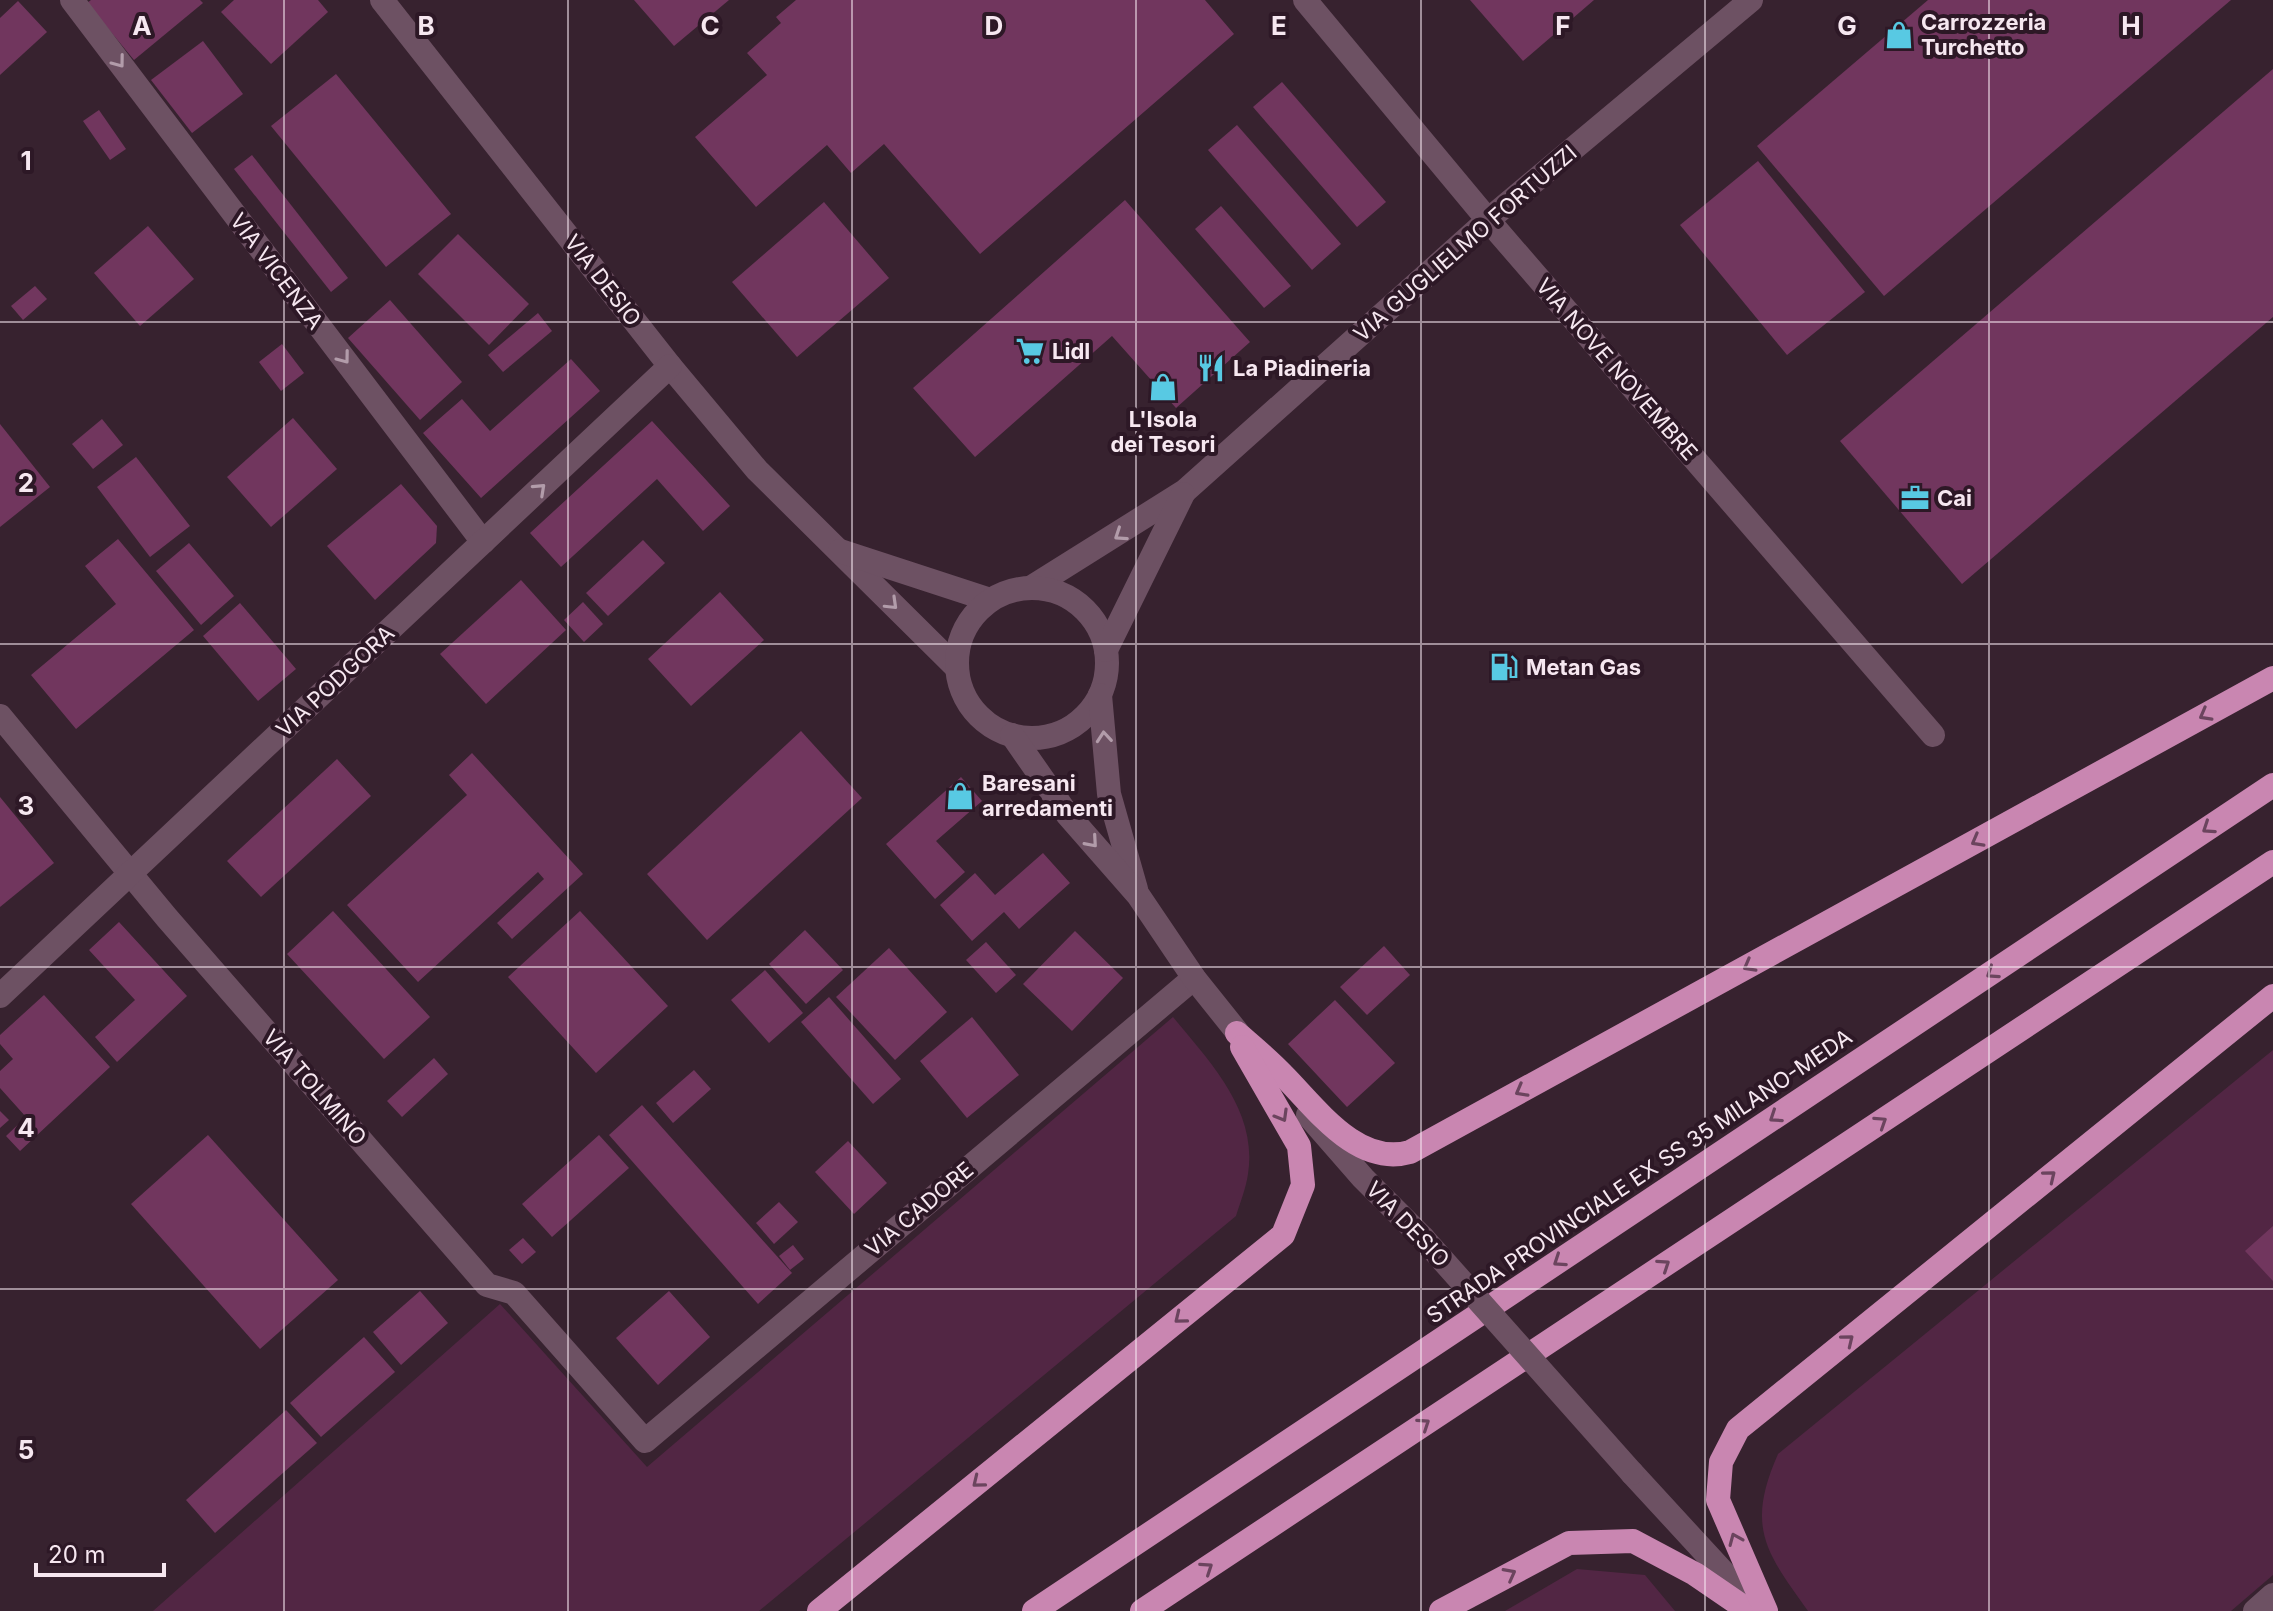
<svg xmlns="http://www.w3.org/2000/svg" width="2273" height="1611" font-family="Inter,sans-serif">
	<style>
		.green { fill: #522644 }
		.building { fill: #71365e }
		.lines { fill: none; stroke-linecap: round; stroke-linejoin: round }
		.minor { stroke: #6d5163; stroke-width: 24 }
		.highway { stroke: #c986b1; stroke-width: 24 }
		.minor-bridge { stroke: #6d5163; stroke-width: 24 }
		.oneway { stroke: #b29caa }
		.oneway2 { stroke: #6b445e }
		.grid { fill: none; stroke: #f6e7f0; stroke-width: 2; stroke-opacity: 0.55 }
		.labels { text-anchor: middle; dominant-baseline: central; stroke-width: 8; stroke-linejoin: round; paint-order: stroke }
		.poi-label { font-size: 22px; font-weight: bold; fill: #f6e7f0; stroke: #2d1826; text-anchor: start }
		.street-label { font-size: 22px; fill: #f6e7f0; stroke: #2d1826 }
		.grid-label { font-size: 26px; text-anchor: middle; font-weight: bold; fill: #f6e7f0; stroke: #2d1826; stroke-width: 8; stroke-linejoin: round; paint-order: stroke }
	</style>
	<rect width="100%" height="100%" fill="#37222f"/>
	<g class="green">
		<path d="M1173,1017C1210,1062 1258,1111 1248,1174C1246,1188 1240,1203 1236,1216L759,1611H153L500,1304L647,1467Z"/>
		<path d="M2273,1050V1575L2231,1611H1808C1765,1551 1746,1527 1778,1454Z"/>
		<polygon points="1577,1569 1645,1575 1675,1611 1505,1611"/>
	</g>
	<g class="building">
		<polygon points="91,0 200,0 203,3 134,60 87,3"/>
		<polygon points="234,0 318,0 328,12 271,64 221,12"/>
		<polygon points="634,0 729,0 674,46"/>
		<polygon points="796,0 1205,0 1234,34 980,254 884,144 851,173 827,145 756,207 695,137 767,75 747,53 781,23 776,17"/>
		<polygon points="1470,0 1594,0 1523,61"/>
		<polygon points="1928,0 2231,0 1884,296 1757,146"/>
		<polygon points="18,1 47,32 0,75 0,18"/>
		<polygon points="203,41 243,94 192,133 151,80"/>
		<polygon points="2273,69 2273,317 1962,584 1840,441"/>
		<polygon points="336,74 451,214 386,267 271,126"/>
		<polygon points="1282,82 1386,202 1357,227 1253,107"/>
		<polygon points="99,110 126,149 110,160 83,121"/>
		<polygon points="1237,125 1341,244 1312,270 1208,150"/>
		<polygon points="252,155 348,278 331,292 234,169"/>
		<polygon points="1758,161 1865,292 1787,355 1680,225"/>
		<polygon points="1125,200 1250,342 1176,408 1112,336 975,457 913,388"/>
		<polygon points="824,202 889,278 797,357 732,282"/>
		<polygon points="1221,206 1291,286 1264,308 1195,229"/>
		<polygon points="148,226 194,279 140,326 94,273"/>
		<polygon points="458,234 529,304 489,345 418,274"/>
		<polygon points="35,286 47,299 23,320 11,306"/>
		<polygon points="390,300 462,382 420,420 348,338"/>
		<polygon points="538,313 552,331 503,372 488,355"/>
		<polygon points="282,344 304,373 281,391 259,362"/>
		<polygon points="571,359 600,391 481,498 423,433 462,399 490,431"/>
		<polygon points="293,418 337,469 271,527 227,477"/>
		<polygon points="102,419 123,445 93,469 72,444"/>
		<polygon points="652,421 730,506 703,531 657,479 561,567 530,533"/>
		<polygon points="0,424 50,487 0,527"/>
		<polygon points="136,457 190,526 150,557 97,487"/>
		<polygon points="401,484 437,526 436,543 375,600 327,546"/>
		<polygon points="118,539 194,630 76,729 31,675 116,604 85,566"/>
		<polygon points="643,540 665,563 608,616 586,593"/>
		<polygon points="189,543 234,596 201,625 156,571"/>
		<polygon points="521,580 566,630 486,704 440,654"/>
		<polygon points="720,592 764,640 691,706 648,659"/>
		<polygon points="583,602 603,624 584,642 564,620"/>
		<polygon points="240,603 296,669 258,701 203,636"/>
		<polygon points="801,731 862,798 707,940 647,874"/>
		<polygon points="472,753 583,874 512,939 497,923 544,879 538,872 418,982 347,905 467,795 449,775"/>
		<polygon points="337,759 371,796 261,897 227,861"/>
		<polygon points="961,777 982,801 936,841 965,872 935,899 886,844"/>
		<polygon points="0,797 54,863 0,907"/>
		<polygon points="1043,853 1070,883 1019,929 1004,912 972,941 940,905 975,873 995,895"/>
		<polygon points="333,911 430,1017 384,1059 287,954"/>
		<polygon points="580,911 668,1006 596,1073 508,977"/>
		<polygon points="119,922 187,996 117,1062 95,1037 135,1000 89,950"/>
		<polygon points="805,930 843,970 806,1004 769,964"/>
		<polygon points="1075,931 1123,978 1072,1031 1023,984"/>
		<polygon points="986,942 1016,975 996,993 966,960"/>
		<polygon points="1384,946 1410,975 1367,1015 1340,987"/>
		<polygon points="889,948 947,1012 895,1060 836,997"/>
		<polygon points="765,970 803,1013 769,1043 731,1000"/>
		<polygon points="44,995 110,1067 20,1151 6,1136 26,1117 0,1088 0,1071 13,1059 0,1044 0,1035"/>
		<polygon points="829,997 901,1079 873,1104 801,1022"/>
		<polygon points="1335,1000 1395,1063 1347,1107 1288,1044"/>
		<polygon points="972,1017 1019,1075 967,1118 920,1061"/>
		<polygon points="434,1058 448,1074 402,1117 387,1101"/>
		<polygon points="694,1070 711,1089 673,1123 656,1103"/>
		<polygon points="642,1105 792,1273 758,1304 609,1135"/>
		<polygon points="0,1111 9,1120 0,1128"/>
		<polygon points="208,1135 338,1280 260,1349 131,1204"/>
		<polygon points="599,1135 629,1168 552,1237 522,1204"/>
		<polygon points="848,1141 887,1183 854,1214 815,1172"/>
		<polygon points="779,1202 798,1222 774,1244 756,1223"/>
		<polygon points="2273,1226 2273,1281 2245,1251"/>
		<polygon points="523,1238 536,1252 522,1264 509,1250"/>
		<polygon points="793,1245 804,1259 790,1270 779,1256"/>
		<polygon points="420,1291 448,1323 401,1365 373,1332"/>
		<polygon points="669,1291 710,1337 658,1385 616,1338"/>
		<polygon points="364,1337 395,1372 321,1437 290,1403"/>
		<polygon points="286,1410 317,1443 215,1533 186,1500"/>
	</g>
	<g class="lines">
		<g class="minor">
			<polyline points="72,0 483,542"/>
			<polyline points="382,0 670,366 757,470 957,668"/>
			<polyline points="1305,0 1488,220 1933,735"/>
			<polyline points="840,551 990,600"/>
			<polyline points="1032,587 1185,491 1488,220 1751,0"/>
			<circle cx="1032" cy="663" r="75"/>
			<polyline points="1106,650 1183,494"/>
			<polyline points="1100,695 1109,794 1136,889"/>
			<polyline points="0,716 167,918 487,1285 514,1293 645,1441 1194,978"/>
			<polyline points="1012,735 1067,814 1138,895 1194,978 1250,1048"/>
			<polyline points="0,996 670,366"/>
			<polyline points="1308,1115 1363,1178 1423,1238"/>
			<polyline points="1632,1473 1759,1611"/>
			<polyline points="2255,1611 2273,1595"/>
		</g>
		<g class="highway">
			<path d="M1237,1033C1253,1047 1269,1060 1283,1075C1316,1108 1357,1167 1410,1152L2273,678"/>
			<polyline points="819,1611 1283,1235 1303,1185 1299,1146 1242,1047"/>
			<polyline points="1034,1611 2273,785"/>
			<polyline points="1142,1611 2273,862"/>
			<polyline points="1441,1611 1569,1543 1633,1541 1695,1574 1749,1611"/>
			<polyline points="1766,1611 1718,1500 1721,1462 1738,1429 2273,996"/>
		</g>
		<polyline class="minor-bridge" points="1423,1238 1632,1473"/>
	</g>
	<defs><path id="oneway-chevron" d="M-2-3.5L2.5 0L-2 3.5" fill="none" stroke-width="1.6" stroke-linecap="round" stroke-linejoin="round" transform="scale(2)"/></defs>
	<g class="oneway">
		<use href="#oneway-chevron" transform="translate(119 62) rotate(53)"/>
		<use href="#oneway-chevron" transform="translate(344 358) rotate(53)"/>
		<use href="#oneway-chevron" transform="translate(540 489) rotate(-43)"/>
		<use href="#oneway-chevron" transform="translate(1120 535) rotate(146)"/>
		<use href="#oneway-chevron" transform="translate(892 604) rotate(44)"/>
		<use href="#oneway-chevron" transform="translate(1104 737) rotate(-95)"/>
		<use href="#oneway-chevron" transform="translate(1092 842) rotate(49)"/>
	</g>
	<g class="oneway2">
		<use href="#oneway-chevron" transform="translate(2205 715) rotate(151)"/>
		<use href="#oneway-chevron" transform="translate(2208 828) rotate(146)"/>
		<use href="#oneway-chevron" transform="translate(1977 841) rotate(151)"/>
		<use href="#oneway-chevron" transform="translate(1749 966) rotate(151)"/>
		<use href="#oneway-chevron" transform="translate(1992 973) rotate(146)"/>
		<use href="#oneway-chevron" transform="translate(1521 1091) rotate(151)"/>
		<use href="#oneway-chevron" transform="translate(1282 1116) rotate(60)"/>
		<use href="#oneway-chevron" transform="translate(1775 1117) rotate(146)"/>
		<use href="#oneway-chevron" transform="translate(1881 1122) rotate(-33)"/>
		<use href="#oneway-chevron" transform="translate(2050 1176) rotate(-39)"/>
		<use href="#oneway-chevron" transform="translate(1559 1261) rotate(146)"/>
		<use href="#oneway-chevron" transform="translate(1664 1265) rotate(-34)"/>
		<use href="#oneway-chevron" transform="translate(1180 1318) rotate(141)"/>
		<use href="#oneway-chevron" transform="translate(1848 1340) rotate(-39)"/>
		<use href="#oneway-chevron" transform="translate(1424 1424) rotate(-34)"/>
		<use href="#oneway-chevron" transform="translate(978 1482) rotate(141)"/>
		<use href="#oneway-chevron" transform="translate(1735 1539) rotate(-113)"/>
		<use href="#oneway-chevron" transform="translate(1207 1568) rotate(-34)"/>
		<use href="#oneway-chevron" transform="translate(1510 1574) rotate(-28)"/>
	</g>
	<path class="grid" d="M284,0V1611M568,0V1611M852,0V1611M1136,0V1611M1421,0V1611M1705,0V1611M1989,0V1611M0,322H2273M0,644H2273M0,967H2273M0,1289H2273"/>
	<defs>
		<symbol id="shop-bare" viewBox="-9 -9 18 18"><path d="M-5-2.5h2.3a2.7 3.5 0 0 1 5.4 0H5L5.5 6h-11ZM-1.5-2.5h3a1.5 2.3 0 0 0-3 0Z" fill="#58c9e3" stroke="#2d1826" stroke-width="2.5" paint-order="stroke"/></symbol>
		<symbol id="supermarket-bare" viewBox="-9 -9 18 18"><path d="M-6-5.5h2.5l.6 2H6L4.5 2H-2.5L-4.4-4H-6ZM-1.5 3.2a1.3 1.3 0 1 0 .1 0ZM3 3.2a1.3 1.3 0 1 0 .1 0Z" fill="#58c9e3" stroke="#2d1826" stroke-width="2.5" paint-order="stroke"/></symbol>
		<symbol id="restaurant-bare" viewBox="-9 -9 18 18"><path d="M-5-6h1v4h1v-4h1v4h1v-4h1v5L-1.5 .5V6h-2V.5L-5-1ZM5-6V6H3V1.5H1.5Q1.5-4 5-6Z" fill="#58c9e3" stroke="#2d1826" stroke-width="2.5" paint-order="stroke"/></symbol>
		<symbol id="office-bare" viewBox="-9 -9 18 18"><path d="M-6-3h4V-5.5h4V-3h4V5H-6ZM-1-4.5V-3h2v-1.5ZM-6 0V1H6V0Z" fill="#58c9e3" stroke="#2d1826" stroke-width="2.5" paint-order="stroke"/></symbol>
		<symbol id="fuel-bare" viewBox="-9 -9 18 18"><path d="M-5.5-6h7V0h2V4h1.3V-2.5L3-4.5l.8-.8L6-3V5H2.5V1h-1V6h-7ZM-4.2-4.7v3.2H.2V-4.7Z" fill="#58c9e3" stroke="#2d1826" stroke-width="2.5" paint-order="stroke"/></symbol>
	</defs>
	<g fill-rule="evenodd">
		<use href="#shop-bare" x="1879" y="15" width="40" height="40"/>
		<use href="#supermarket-bare" x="1010" y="331" width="40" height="40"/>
		<use href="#restaurant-bare" x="1191" y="348" width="40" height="40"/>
		<use href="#shop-bare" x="1143" y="367" width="40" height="40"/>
		<use href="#office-bare" x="1895" y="478" width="40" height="40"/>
		<use href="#fuel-bare" x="1484" y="647" width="40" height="40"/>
		<use href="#shop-bare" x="940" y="776" width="40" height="40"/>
	</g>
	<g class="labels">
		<g class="poi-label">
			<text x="1921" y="22">Carrozzeria<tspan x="1921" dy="25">Turchetto</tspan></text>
			<text x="1052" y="351">Lidl</text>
			<text x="1233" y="368">La Piadineria</text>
			<text x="1163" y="419" text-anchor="middle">L'Isola<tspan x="1163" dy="25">dei Tesori</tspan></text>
			<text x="1937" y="498">Cai</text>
			<text x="1526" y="667">Metan Gas</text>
			<text x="982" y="783">Baresani<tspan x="982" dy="25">arredamenti</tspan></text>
		</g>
		<g class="street-label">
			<text transform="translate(1465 243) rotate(-41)">VIA GUGLIELMO FORTUZZI</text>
			<text transform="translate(277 271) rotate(53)">VIA VICENZA</text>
			<text transform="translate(603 280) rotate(52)">VIA DESIO</text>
			<text transform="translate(1617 369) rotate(49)">VIA NOVE NOVEMBRE</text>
			<text transform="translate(335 681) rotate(-43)">VIA PODGORA</text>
			<text transform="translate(315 1087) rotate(49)">VIA TOLMINO</text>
			<text transform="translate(1639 1176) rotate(-34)">STRADA PROVINCIALE EX SS 35 MILANO-MEDA</text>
			<text transform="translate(919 1209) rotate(-40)">VIA CADORE</text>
			<text transform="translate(1408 1224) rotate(46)">VIA DESIO</text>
		</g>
	</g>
	<g class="grid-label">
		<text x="142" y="35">A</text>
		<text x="426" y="35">B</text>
		<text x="710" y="35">C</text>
		<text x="994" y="35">D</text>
		<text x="1279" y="35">E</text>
		<text x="1563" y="35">F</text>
		<text x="1847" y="35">G</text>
		<text x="2131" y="35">H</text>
		<text x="26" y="170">1</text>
		<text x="26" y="492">2</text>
		<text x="26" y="815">3</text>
		<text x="26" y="1137">4</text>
		<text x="26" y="1459">5</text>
	</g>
	<path d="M36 1563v12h128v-12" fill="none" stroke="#f6e7f0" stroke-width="4"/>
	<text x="48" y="1563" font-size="24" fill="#f6e7f0" stroke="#2d1826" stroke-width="6" paint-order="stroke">20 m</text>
</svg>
